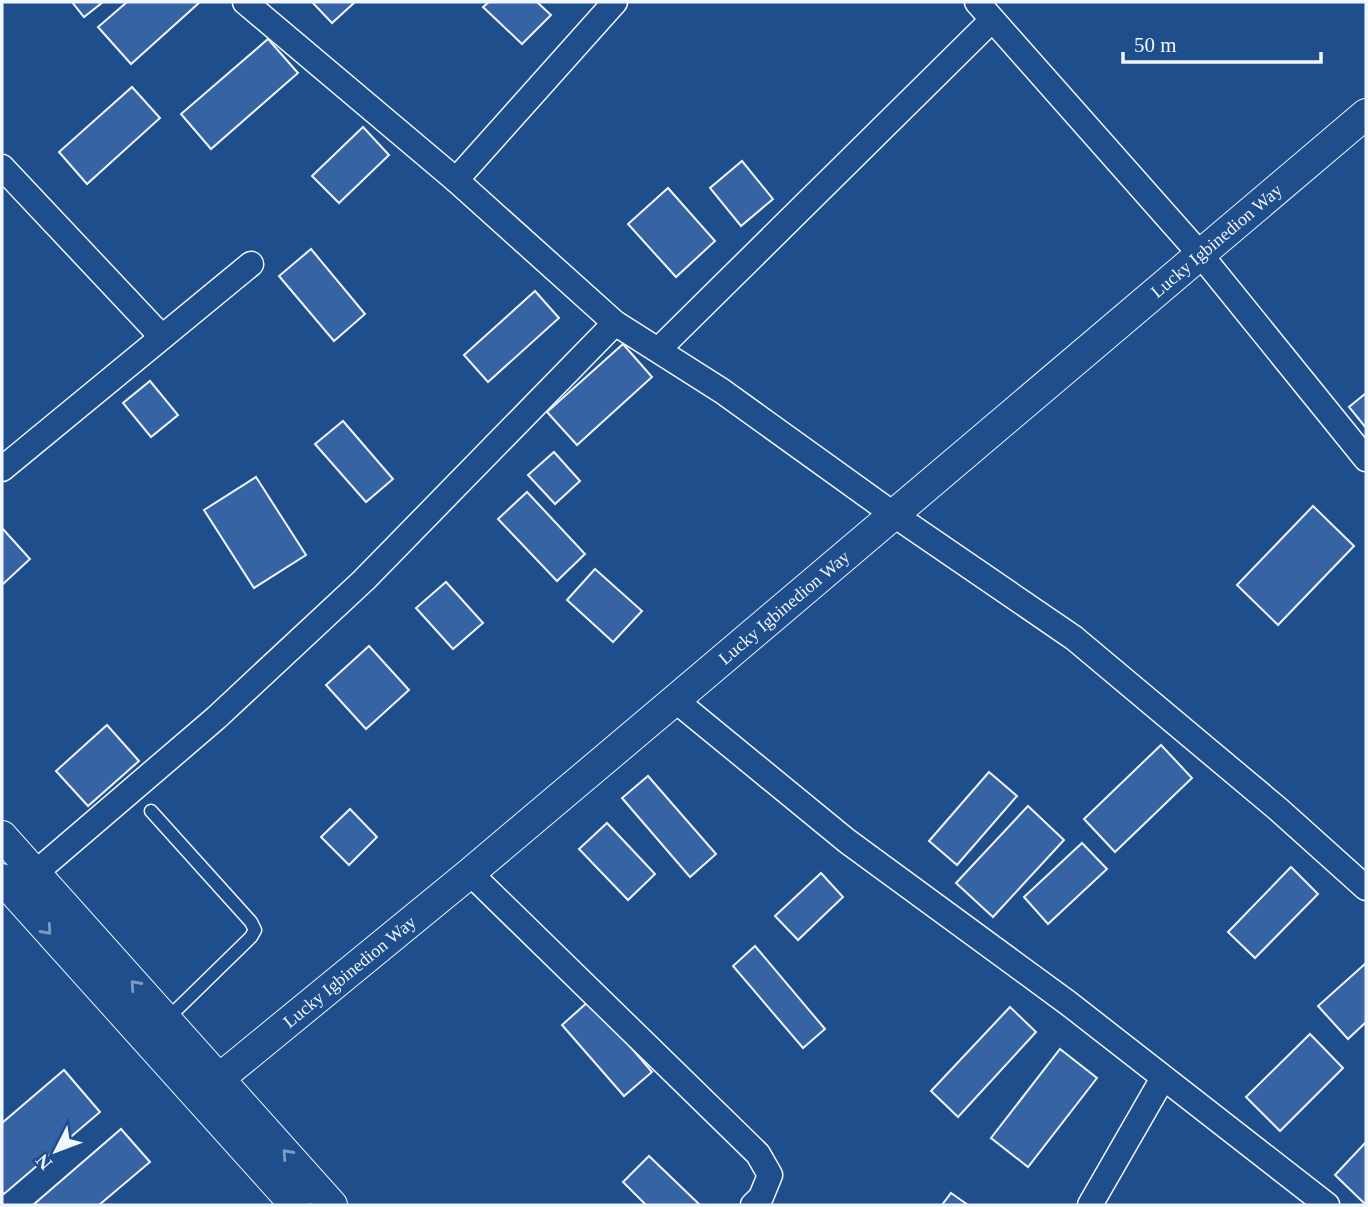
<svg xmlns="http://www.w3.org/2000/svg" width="1368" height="1207" font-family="'Times New Roman',serif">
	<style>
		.building { fill: #3563a3; stroke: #f2f6ff; stroke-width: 2 }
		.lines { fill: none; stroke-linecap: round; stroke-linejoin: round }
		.service-casing { stroke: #f2f6ff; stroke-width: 15 }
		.minor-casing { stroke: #f2f6ff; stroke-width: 27 }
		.tertiary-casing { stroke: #f2f6ff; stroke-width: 32 }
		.service { stroke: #1f4e8c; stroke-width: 12 }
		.minor { stroke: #1f4e8c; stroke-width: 24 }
		.tertiary { stroke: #1f4e8c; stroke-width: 30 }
		.oneway { stroke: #7e9ac0 }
		.labels { text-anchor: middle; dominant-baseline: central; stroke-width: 5; stroke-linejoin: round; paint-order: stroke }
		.street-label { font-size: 18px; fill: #f2f6ff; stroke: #1f4e8c }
	</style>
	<rect width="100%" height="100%" fill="#1f4e8c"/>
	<g class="building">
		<polygon points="72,2 103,2 84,17"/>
		<polygon points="127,2 200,2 131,64 98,27"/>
		<polygon points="312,2 355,2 332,23"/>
		<polygon points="489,2 537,2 551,15 522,44 483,7"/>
		<polygon points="268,39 298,73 211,149 181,114"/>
		<polygon points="132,87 160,118 87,184 59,152"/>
		<polygon points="363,127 389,155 339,203 312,176"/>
		<polygon points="742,161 773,199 741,226 710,188"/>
		<polygon points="668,188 715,241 676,277 628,224"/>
		<polygon points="311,249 365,314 334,341 279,276"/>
		<polygon points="535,291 559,318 488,382 464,355"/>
		<polygon points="623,344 652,377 577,445 547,412"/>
		<polygon points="150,381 178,415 151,437 123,403"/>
		<polygon points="1366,393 1366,428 1349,407"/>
		<polygon points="343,421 393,479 366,502 315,444"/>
		<polygon points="554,452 580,481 555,504 528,475"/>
		<polygon points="256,477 306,555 254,588 204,510"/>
		<polygon points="527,492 585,554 557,581 498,519"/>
		<polygon points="1313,506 1354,546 1278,625 1237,585"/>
		<polygon points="2,528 30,559 2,585"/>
		<polygon points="595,569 642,611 613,642 567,600"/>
		<polygon points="446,582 483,623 453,649 416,608"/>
		<polygon points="369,646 409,690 366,729 326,685"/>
		<polygon points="107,725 139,761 88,806 56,771"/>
		<polygon points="1161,745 1192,778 1115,852 1084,819"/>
		<polygon points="989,772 1017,796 957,865 929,841"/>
		<polygon points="648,776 716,854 690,877 622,798"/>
		<polygon points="1028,806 1064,840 993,917 956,883"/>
		<polygon points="350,809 377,837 349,865 321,837"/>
		<polygon points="607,823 655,874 628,900 579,849"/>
		<polygon points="1082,843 1107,869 1048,924 1024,897"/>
		<polygon points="1291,867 1318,894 1255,958 1228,932"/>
		<polygon points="821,873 843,897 798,940 775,916"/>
		<polygon points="755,946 825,1029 803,1048 733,966"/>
		<polygon points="1366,963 1366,1022 1348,1039 1318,1006"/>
		<polygon points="590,1000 652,1072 624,1096 562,1025"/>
		<polygon points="1010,1007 1036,1032 958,1117 931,1091"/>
		<polygon points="1310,1034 1343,1068 1280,1131 1246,1097"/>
		<polygon points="1060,1049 1097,1078 1028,1167 991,1138"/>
		<polygon points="64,1070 100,1112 4,1194 2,1192 2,1123"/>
		<polygon points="121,1129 150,1162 99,1205 33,1205"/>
		<polygon points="1366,1142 1366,1205 1335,1175"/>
		<polygon points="649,1156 700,1205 646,1205 623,1182"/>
		<polygon points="951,1193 968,1205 942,1205"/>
	</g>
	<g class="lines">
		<defs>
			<polyline id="service" points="151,811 251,922 255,930 251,937 166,1020"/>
			<g id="minor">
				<polyline points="245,2 456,180 615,323 722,391 893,514 1074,638 1278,809 1366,888"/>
				<polyline points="977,2 1200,254 1366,459"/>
				<polyline points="2,167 162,337"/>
				<polyline points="456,180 615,2"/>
				<polyline points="659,349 992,20"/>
				<polyline points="2,469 251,264"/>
				<polyline points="675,700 847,841 1068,1003 1327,1205"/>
				<polyline points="470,873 758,1154 770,1175 761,1197 753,1205"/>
				<polyline points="34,874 216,718 364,580 615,323"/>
				<polyline points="1090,1205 1163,1078"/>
			</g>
			<g id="tertiary">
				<polyline points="2,836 332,1205"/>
				<polyline points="2,879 295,1205"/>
				<path id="s1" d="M198,1096L470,873L675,700L1366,114"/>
			</g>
		</defs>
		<use href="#service" class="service-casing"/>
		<use href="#minor" class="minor-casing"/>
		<use href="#tertiary" class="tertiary-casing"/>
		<use href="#service" class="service"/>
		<use href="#minor" class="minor"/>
		<use href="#tertiary" class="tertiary"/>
	</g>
	<defs><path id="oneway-chevron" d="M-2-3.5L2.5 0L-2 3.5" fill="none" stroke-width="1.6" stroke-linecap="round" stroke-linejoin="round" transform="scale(1.75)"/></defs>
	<g class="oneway">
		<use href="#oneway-chevron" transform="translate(47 930) rotate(48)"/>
		<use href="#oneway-chevron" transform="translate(135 985) rotate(-132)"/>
		<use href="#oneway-chevron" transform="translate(287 1154) rotate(-132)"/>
	</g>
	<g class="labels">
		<g class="street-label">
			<text stroke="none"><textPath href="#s1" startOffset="1330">Lucky Igbinedion Way</textPath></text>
			<text stroke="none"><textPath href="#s1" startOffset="763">Lucky Igbinedion Way</textPath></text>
			<text stroke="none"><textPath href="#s1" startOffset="196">Lucky Igbinedion Way</textPath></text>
		</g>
	</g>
	<rect width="1368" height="1207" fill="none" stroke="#f2f6ff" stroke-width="7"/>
	<g transform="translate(56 1151) rotate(228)" stroke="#1f4e8c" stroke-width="5" paint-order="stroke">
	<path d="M0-5L12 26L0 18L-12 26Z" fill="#f2f6ff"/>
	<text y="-10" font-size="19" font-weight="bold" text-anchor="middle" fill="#f2f6ff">N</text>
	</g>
	<path d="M1123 52v10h198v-10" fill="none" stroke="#f2f6ff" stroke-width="3.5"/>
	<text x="1134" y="52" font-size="21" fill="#f2f6ff" stroke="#1f4e8c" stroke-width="5" paint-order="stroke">50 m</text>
</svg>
